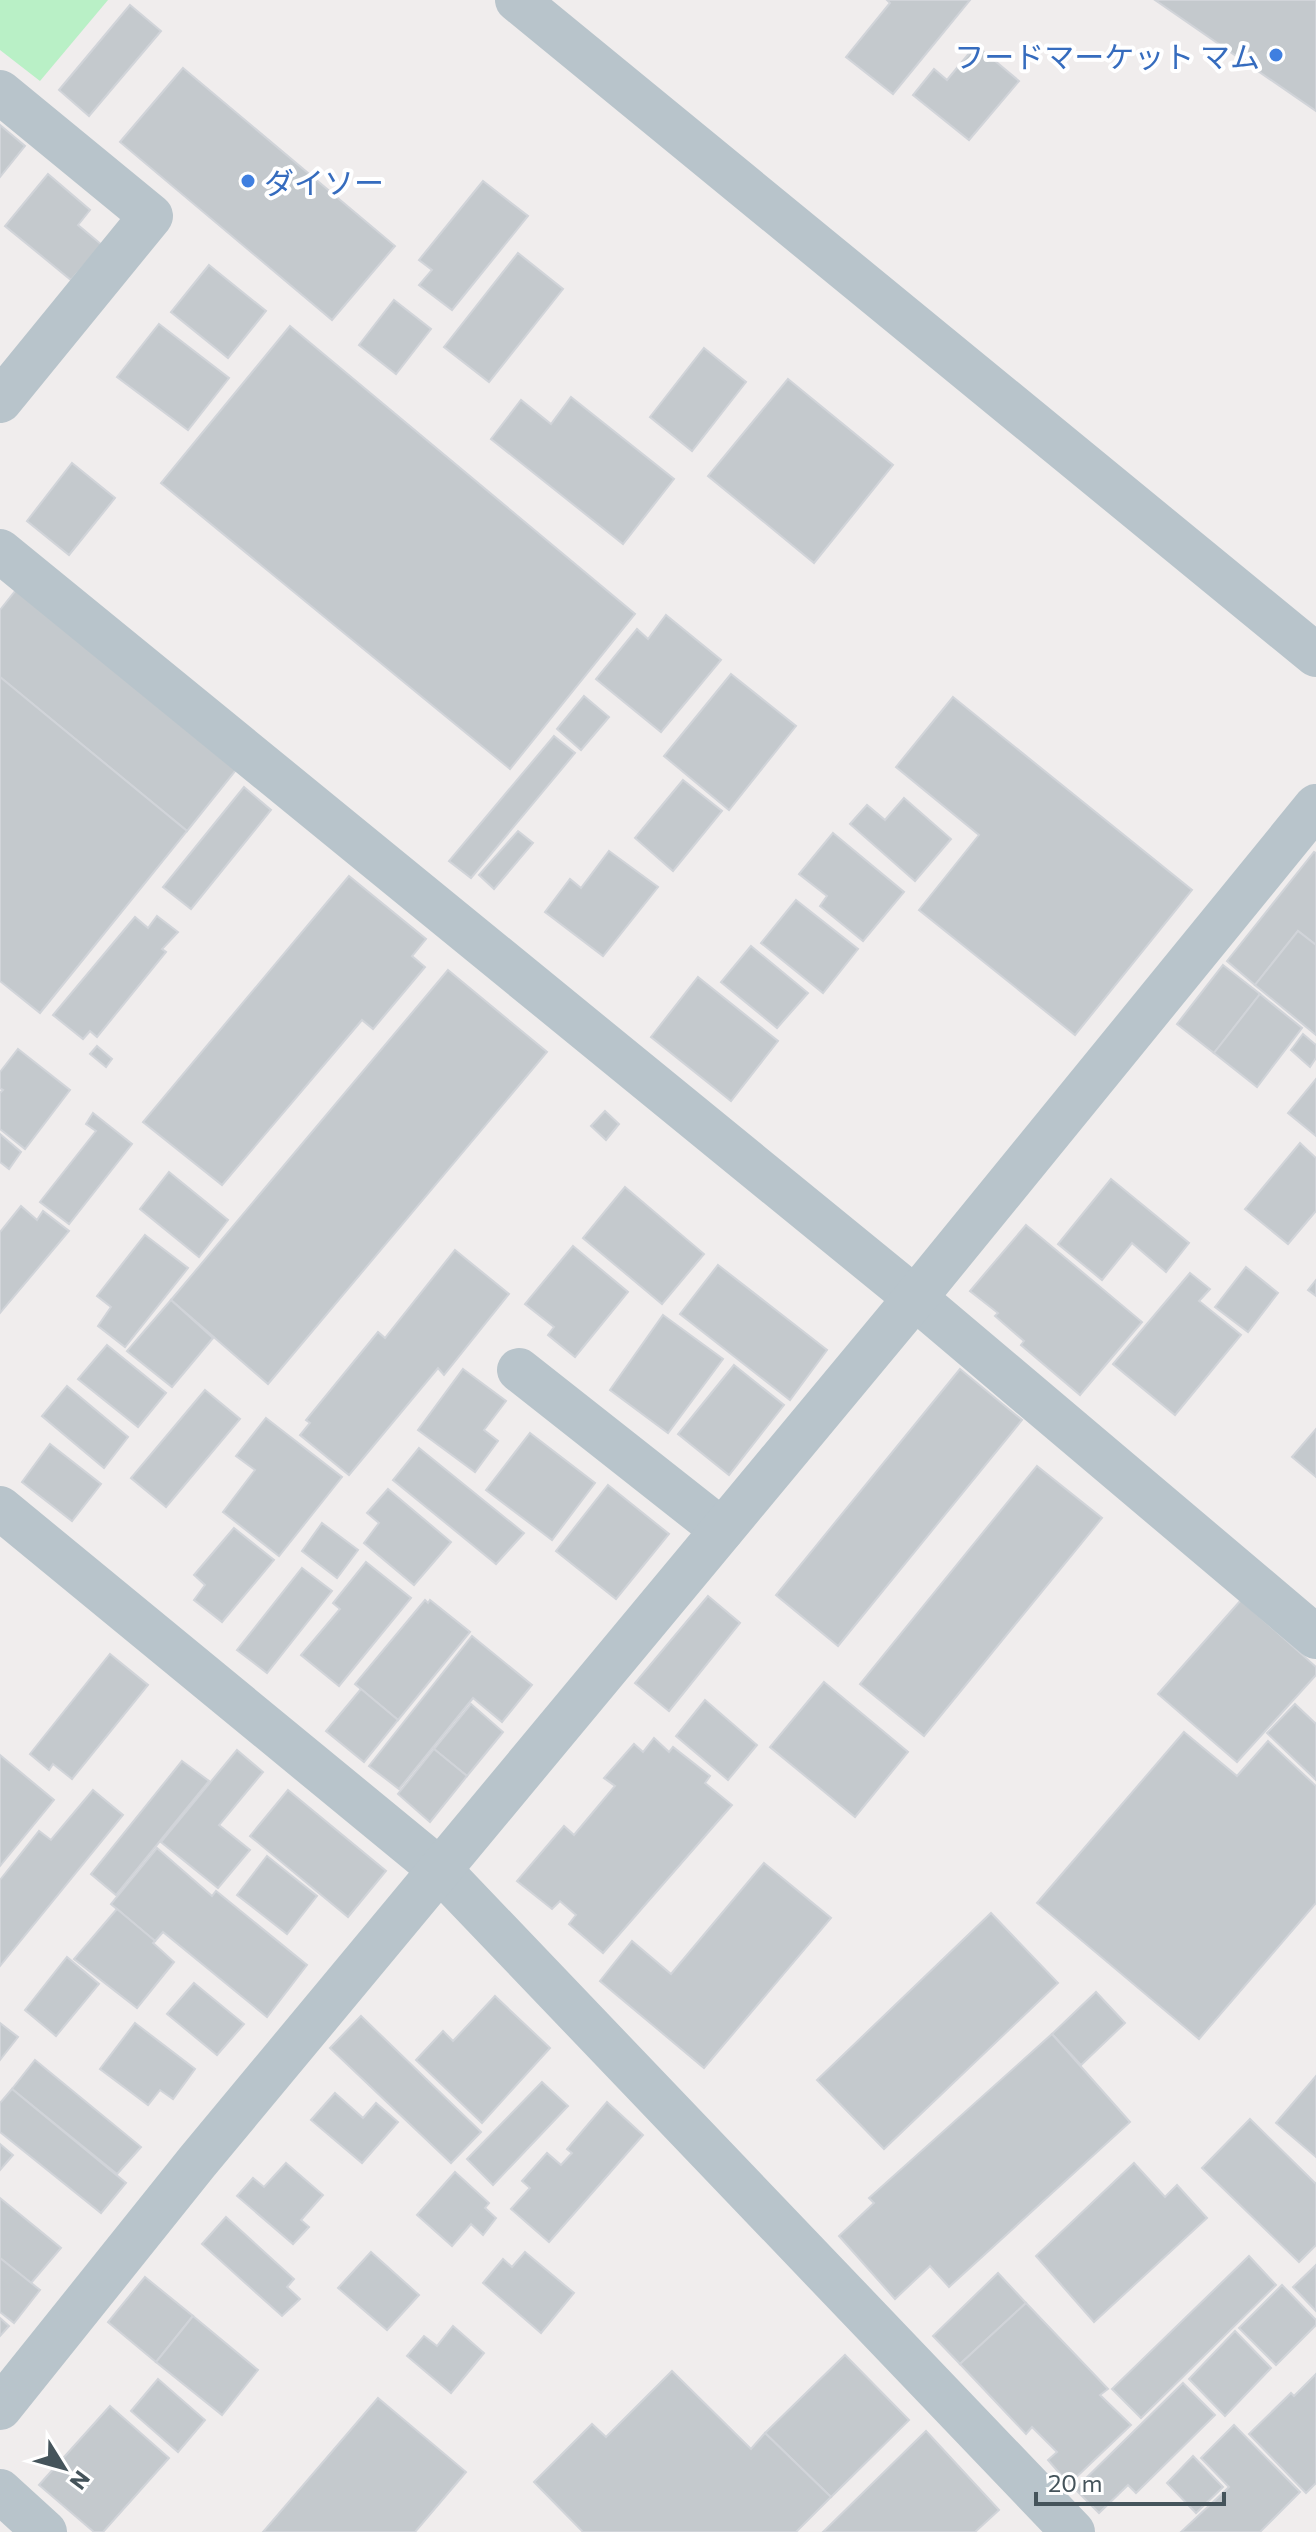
<svg xmlns="http://www.w3.org/2000/svg" width="1316" height="2532" font-family="Commissioner,'Noto Sans JP',sans-serif">
	<style>
		.green { fill: #b9f0c6 }
		.building { fill: #c4c9cd; stroke: #d1d4d9; stroke-width: 2 }
		.lines { fill: none; stroke-linecap: round; stroke-linejoin: round }
		.minor { stroke: #b8c4cb; stroke-width: 44 }
		.shop-dot { fill: #3f7fe0; stroke: #fff; stroke-width: 3 }
		.labels { text-anchor: middle; dominant-baseline: central; stroke-width: 8; stroke-linejoin: round; paint-order: stroke }
		.shop-label { font-size: 30px; fill: #366cbe; stroke: #fff; text-anchor: end }
	</style>
	<rect width="100%" height="100%" fill="#f0eded"/>
	<polygon class="green" points="0,0 108,0 40,81 0,50"/>
	<g class="building">
		<polygon points="887,0 970,0 893,94 846,57 890,3"/>
		<polygon points="1155,0 1316,0 1316,111"/>
		<polygon points="130,5 161,31 89,116 59,90"/>
		<polygon points="976,45 1019,81 969,140 913,95 934,69 947,80"/>
		<polygon points="183,68 395,246 332,320 120,142"/>
		<polygon points="0,125 25,146 0,177"/>
		<polygon points="48,174 90,210 78,225 102,245 71,280 5,226"/>
		<polygon points="483,181 528,216 452,310 419,285 432,270 419,260"/>
		<polygon points="518,253 563,289 489,382 444,347"/>
		<polygon points="209,265 266,311 228,358 171,312"/>
		<polygon points="394,300 431,329 396,374 359,345"/>
		<polygon points="159,324 229,378 188,430 117,377"/>
		<polygon points="290,326 635,614 510,769 161,483"/>
		<polygon points="704,348 746,382 692,451 650,417"/>
		<polygon points="788,379 893,465 814,563 708,476"/>
		<polygon points="571,397 674,479 623,544 491,439 521,400 551,424"/>
		<polygon points="72,463 115,498 69,555 27,521"/>
		<polygon points="16,590 236,770 187,831 0,677 0,610"/>
		<polygon points="666,615 721,660 661,732 596,679 637,629 648,639"/>
		<polygon points="731,674 796,726 729,810 664,756"/>
		<polygon points="0,677 187,831 40,1013 0,981"/>
		<polygon points="584,696 609,717 581,750 557,729"/>
		<polygon points="953,697 1192,890 1075,1035 919,910 979,835 896,767"/>
		<polygon points="554,736 575,753 471,878 449,861"/>
		<polygon points="683,780 722,811 673,871 635,838"/>
		<polygon points="244,787 271,810 191,909 163,887"/>
		<polygon points="904,798 951,839 915,881 850,824 867,805 885,820"/>
		<polygon points="518,831 533,843 494,889 479,875"/>
		<polygon points="833,833 904,892 863,941 820,906 827,896 799,874"/>
		<polygon points="609,851 658,887 603,956 545,912 570,879 581,888"/>
		<polygon points="1314,852 1316,853 1316,945 1298,931 1255,985 1227,961"/>
		<polygon points="349,876 426,939 412,956 425,967 373,1029 362,1020 222,1185 143,1122"/>
		<polygon points="796,900 858,949 823,993 761,943"/>
		<polygon points="157,916 178,932 162,949 166,952 97,1037 90,1031 83,1039 53,1015 135,917 148,928"/>
		<polygon points="1298,931 1316,945 1316,1035 1255,985"/>
		<polygon points="751,946 808,993 777,1028 721,982"/>
		<polygon points="1223,965 1260,994 1214,1053 1177,1024"/>
		<polygon points="448,970 547,1052 268,1384 171,1300"/>
		<polygon points="698,977 778,1041 731,1101 651,1037"/>
		<polygon points="1260,994 1302,1028 1257,1087 1214,1053"/>
		<polygon points="1303,1034 1316,1045 1316,1058 1310,1067 1291,1050"/>
		<polygon points="97,1046 112,1059 106,1067 90,1054"/>
		<polygon points="18,1049 70,1090 25,1149 0,1129 0,1093 3,1090 0,1088 0,1072"/>
		<polygon points="1316,1079 1316,1136 1288,1113"/>
		<polygon points="605,1111 619,1124 606,1140 591,1126"/>
		<polygon points="93,1113 132,1144 69,1224 40,1202 96,1131 86,1124"/>
		<polygon points="0,1134 21,1152 9,1169 0,1162"/>
		<polygon points="1300,1143 1316,1158 1316,1211 1288,1244 1245,1209"/>
		<polygon points="169,1172 228,1220 199,1257 140,1209"/>
		<polygon points="1111,1179 1189,1243 1166,1272 1132,1243 1102,1280 1058,1244"/>
		<polygon points="625,1187 704,1254 662,1304 583,1238"/>
		<polygon points="21,1206 37,1220 43,1211 69,1231 0,1313 0,1232"/>
		<polygon points="1026,1225 1142,1322 1080,1395 1021,1345 1024,1341 995,1316 998,1313 970,1291"/>
		<polygon points="145,1235 188,1268 125,1347 98,1326 111,1307 97,1296"/>
		<polygon points="573,1246 628,1292 575,1357 548,1335 554,1327 525,1304"/>
		<polygon points="455,1250 509,1294 444,1375 438,1368 349,1475 300,1435 310,1423 306,1420 378,1332 385,1338"/>
		<polygon points="718,1265 827,1350 790,1400 680,1314"/>
		<polygon points="1246,1267 1278,1293 1248,1332 1215,1307"/>
		<polygon points="1190,1273 1210,1289 1199,1301 1241,1335 1175,1415 1113,1364"/>
		<polygon points="1316,1280 1316,1296 1308,1290"/>
		<polygon points="171,1300 213,1338 172,1387 127,1351"/>
		<polygon points="663,1315 723,1359 668,1433 610,1390"/>
		<polygon points="107,1345 166,1393 138,1427 78,1379"/>
		<polygon points="734,1365 784,1405 729,1475 678,1434"/>
		<polygon points="463,1369 506,1401 484,1430 498,1441 475,1472 418,1430"/>
		<polygon points="960,1369 1022,1420 838,1646 776,1595"/>
		<polygon points="67,1386 128,1437 104,1468 42,1416"/>
		<polygon points="205,1390 240,1419 166,1507 131,1478"/>
		<polygon points="266,1418 342,1477 279,1556 223,1512 255,1470 236,1456"/>
		<polygon points="1316,1429 1316,1477 1292,1457"/>
		<polygon points="530,1433 595,1483 552,1540 486,1490"/>
		<polygon points="50,1444 101,1484 72,1521 22,1482"/>
		<polygon points="419,1448 524,1533 496,1564 393,1480"/>
		<polygon points="1037,1466 1102,1518 924,1736 860,1684"/>
		<polygon points="608,1485 669,1534 616,1599 556,1551"/>
		<polygon points="388,1489 451,1542 414,1585 364,1543 379,1523 367,1513"/>
		<polygon points="322,1523 358,1550 337,1578 302,1551"/>
		<polygon points="234,1528 274,1560 222,1622 194,1600 205,1585 194,1575"/>
		<polygon points="366,1562 411,1598 339,1686 301,1655 340,1609 333,1603"/>
		<polygon points="302,1568 332,1591 267,1673 237,1650"/>
		<polygon points="708,1596 740,1623 669,1711 635,1683"/>
		<polygon points="425,1600 428,1603 430,1600 470,1632 398,1720 355,1684"/>
		<polygon points="1241,1600 1316,1667 1316,1675 1237,1762 1158,1694"/>
		<polygon points="472,1636 532,1685 502,1722 473,1698 399,1789 369,1766"/>
		<polygon points="110,1654 148,1685 72,1779 53,1764 49,1770 30,1754"/>
		<polygon points="824,1682 908,1752 855,1817 770,1747"/>
		<polygon points="361,1689 398,1720 364,1762 326,1731"/>
		<polygon points="705,1700 757,1745 728,1780 676,1736"/>
		<polygon points="471,1704 503,1732 467,1776 434,1749"/>
		<polygon points="1295,1704 1316,1724 1316,1780 1267,1733"/>
		<polygon points="1184,1732 1237,1776 1268,1741 1316,1786 1316,1903 1199,2039 1037,1903"/>
		<polygon points="654,1738 669,1752 673,1747 710,1776 705,1783 732,1805 603,1953 569,1924 576,1915 560,1901 552,1909 517,1881 564,1826 574,1835 615,1786 604,1778 634,1744 643,1752"/>
		<polygon points="434,1749 467,1776 430,1822 398,1794"/>
		<polygon points="237,1750 263,1772 219,1825 250,1850 218,1888 161,1842"/>
		<polygon points="0,1755 54,1800 0,1866"/>
		<polygon points="182,1761 209,1781 116,1895 91,1874"/>
		<polygon points="93,1790 123,1815 0,1966 0,1880 39,1831 51,1840"/>
		<polygon points="288,1790 386,1871 348,1917 250,1836"/>
		<polygon points="157,1848 212,1896 216,1891 307,1965 267,2017 163,1932 155,1941 111,1904"/>
		<polygon points="267,1856 317,1896 287,1934 237,1895"/>
		<polygon points="764,1863 831,1918 704,2068 600,1981 632,1941 671,1974"/>
		<polygon points="117,1909 155,1941 153,1943 174,1962 137,2008 74,1959"/>
		<polygon points="991,1913 1058,1983 884,2149 817,2080"/>
		<polygon points="67,1957 99,1984 56,2036 25,2010"/>
		<polygon points="194,1983 244,2024 217,2055 167,2014"/>
		<polygon points="1096,1992 1125,2023 1081,2065 1052,2034"/>
		<polygon points="495,1996 550,2048 482,2123 416,2060 443,2031 453,2041"/>
		<polygon points="361,2016 481,2132 451,2163 330,2048"/>
		<polygon points="0,2023 18,2037 0,2060"/>
		<polygon points="135,2023 195,2069 173,2099 160,2090 148,2105 100,2069"/>
		<polygon points="1052,2034 1130,2122 949,2287 930,2266 895,2299 839,2236 874,2203 869,2198"/>
		<polygon points="35,2060 141,2147 117,2174 12,2089"/>
		<polygon points="1316,2076 1316,2157 1276,2123"/>
		<polygon points="542,2082 568,2106 493,2185 467,2159"/>
		<polygon points="12,2089 126,2183 101,2213 0,2132 0,2103"/>
		<polygon points="335,2093 363,2118 376,2103 398,2122 362,2163 311,2120"/>
		<polygon points="607,2102 643,2135 549,2242 511,2209 530,2188 522,2181 547,2153 561,2165 572,2153 567,2149"/>
		<polygon points="1250,2119 1316,2184 1316,2245 1299,2262 1202,2168"/>
		<polygon points="0,2144 13,2155 0,2170"/>
		<polygon points="286,2163 323,2195 301,2220 309,2227 293,2244 237,2196 253,2178 264,2187"/>
		<polygon points="1134,2163 1165,2197 1177,2185 1207,2218 1094,2322 1036,2256"/>
		<polygon points="455,2172 489,2203 485,2208 496,2218 483,2235 471,2224 452,2246 417,2215"/>
		<polygon points="0,2198 61,2248 31,2283 0,2258"/>
		<polygon points="226,2217 294,2279 287,2287 300,2299 282,2316 202,2244"/>
		<polygon points="371,2252 419,2295 387,2330 338,2288"/>
		<polygon points="525,2252 574,2293 541,2333 483,2283 503,2259 512,2267"/>
		<polygon points="1249,2256 1276,2285 1141,2418 1112,2389"/>
		<polygon points="0,2258 40,2290 14,2323 0,2312"/>
		<polygon points="1316,2265 1316,2311 1293,2287"/>
		<polygon points="998,2273 1026,2303 960,2364 933,2336"/>
		<polygon points="145,2277 193,2316 156,2362 108,2322"/>
		<polygon points="1282,2285 1316,2320 1316,2325 1276,2365 1239,2328"/>
		<polygon points="1026,2303 1108,2389 1100,2395 1131,2425 1069,2484 1048,2460 1057,2452 1032,2427 1026,2434 960,2364"/>
		<polygon points="193,2316 258,2370 222,2415 156,2362"/>
		<polygon points="0,2318 9,2326 0,2336"/>
		<polygon points="453,2326 484,2353 451,2393 407,2356 424,2336 437,2346"/>
		<polygon points="1235,2331 1271,2368 1225,2416 1189,2379"/>
		<polygon points="845,2355 909,2420 831,2497 765,2433"/>
		<polygon points="672,2371 751,2449 765,2433 831,2497 796,2532 583,2532 534,2482 592,2424 606,2437"/>
		<polygon points="1316,2374 1316,2483 1306,2493 1249,2434 1291,2393 1294,2396"/>
		<polygon points="158,2379 205,2420 178,2452 131,2411"/>
		<polygon points="1183,2383 1215,2415 1136,2493 1128,2485 1099,2513 1075,2489"/>
		<polygon points="378,2398 466,2472 415,2532 263,2532"/>
		<polygon points="110,2406 169,2458 103,2532 94,2532 39,2485"/>
		<polygon points="1234,2425 1300,2492 1260,2532 1181,2532 1229,2487 1201,2458"/>
		<polygon points="926,2431 999,2510 975,2532 823,2532"/>
		<polygon points="1193,2456 1223,2487 1196,2513 1167,2483"/>
	</g>
	<g class="lines">
		<g class="minor">
			<polyline points="517,0 1316,655"/>
			<polyline points="0,92 151,216 0,401"/>
			<polyline points="0,551 915,1298 1316,1637"/>
			<polyline points="519,1370 722,1530"/>
			<polyline points="0,1508 439,1869 1073,2532"/>
			<polyline points="0,2408 197,2162 915,1298 1316,806"/>
			<polyline points="0,2491 45,2532"/>
		</g>
	</g>
	<g class="shop-dot">
		<circle cx="1276" cy="55" r="8"/>
		<circle cx="248" cy="181" r="8"/>
	</g>
	<g class="labels">
		<g class="shop-label">
			<text x="1260" y="55">フードマーケット マム</text>
			<text x="264" y="181" text-anchor="start">ダイソー</text>
		</g>
	</g>
	<g transform="translate(64 2468) rotate(127)" stroke="#ffffff" stroke-width="6" paint-order="stroke">
	<path d="M0-6L14 30L0 20L-14 30Z" fill="#45545b"/>
	<text y="-12" font-size="22" font-weight="bold" text-anchor="middle" fill="#45545b">N</text>
	</g>
	<path d="M1036 2492v12h188v-12" fill="none" stroke="#45545b" stroke-width="4"/>
	<text x="1048" y="2492" font-size="24" fill="#45545b" stroke="#ffffff" stroke-width="6" paint-order="stroke">20 m</text>
</svg>
